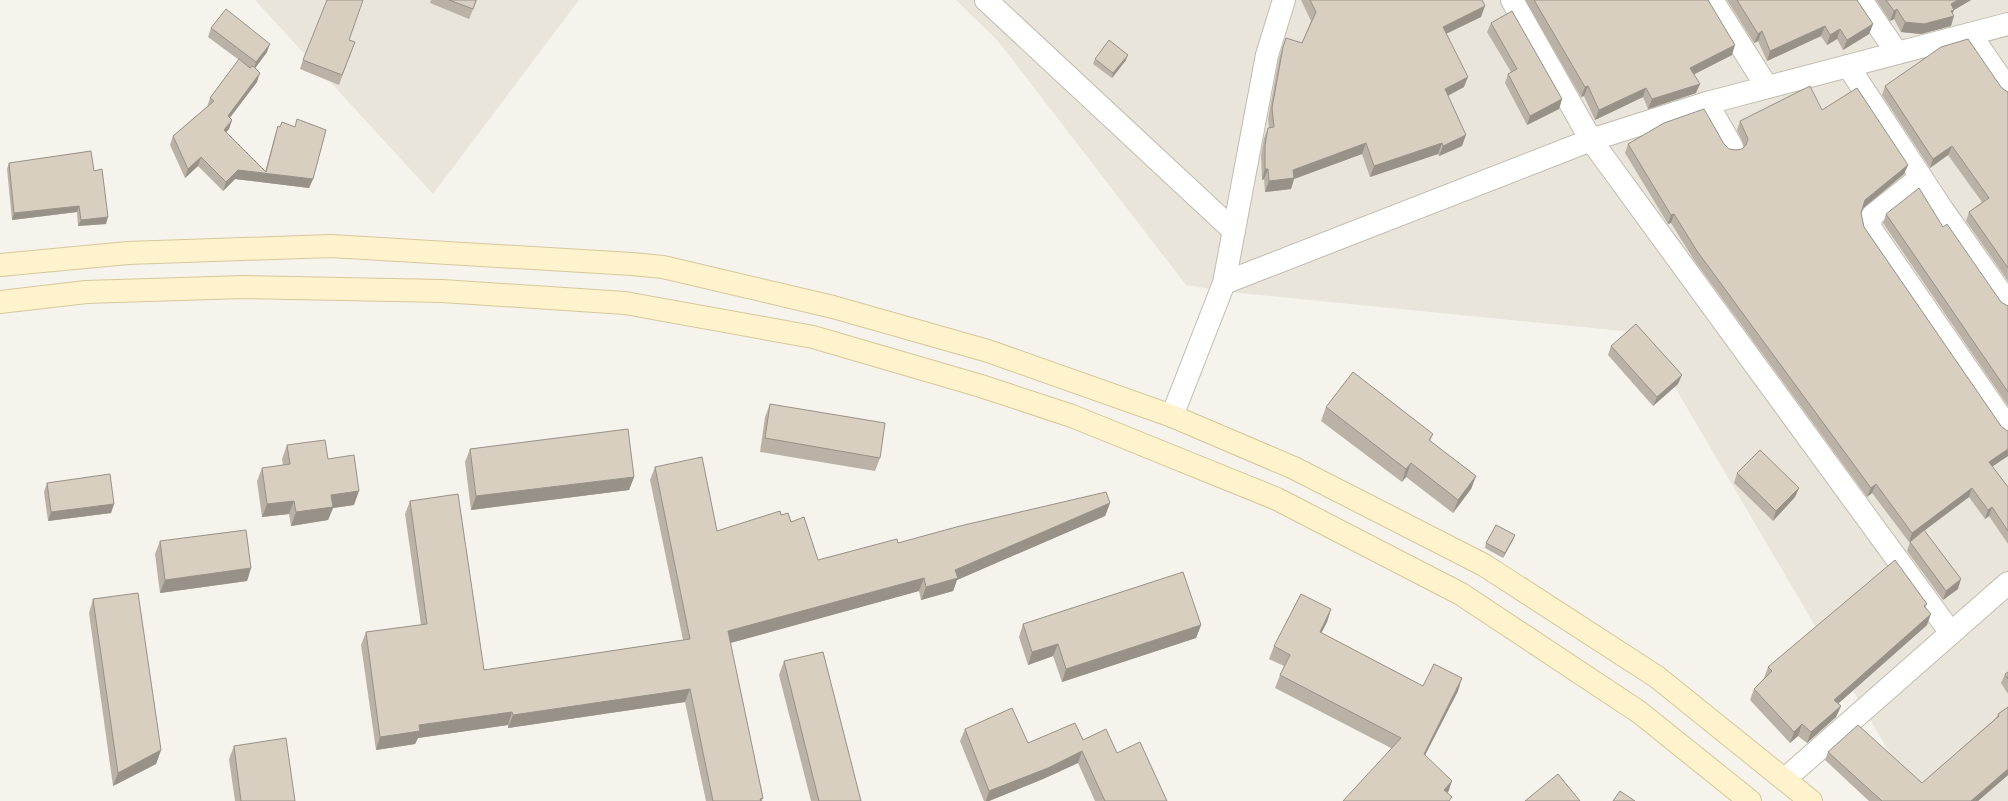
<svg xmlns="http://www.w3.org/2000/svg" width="2008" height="801" font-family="Ubuntu,sans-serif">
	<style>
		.residential { fill: #eae5da }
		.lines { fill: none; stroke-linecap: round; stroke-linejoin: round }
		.street-casing { stroke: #c2bbae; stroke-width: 24 }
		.secondary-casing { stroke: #d6c79b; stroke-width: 24 }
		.street { stroke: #fff; stroke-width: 22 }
		.secondary { stroke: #fff3cd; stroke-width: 22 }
		.wall { fill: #bab2a6 }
		.shaded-wall { fill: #979187 }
		.building { fill: #d8cfc1; stroke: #979187 }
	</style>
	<rect width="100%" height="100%" fill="#f6f3ec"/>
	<g class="residential">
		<polygon points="255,0 579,0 433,194"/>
		<polygon points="956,0 2008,0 2008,801 1918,801 1643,333 1230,292 1186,285 998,41"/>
	</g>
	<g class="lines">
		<defs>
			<g id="street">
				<polyline points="986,0 1234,231"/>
				<polyline points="1512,0 1591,140 1951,633"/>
				<polyline points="1712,0 1767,87"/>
				<polyline points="1861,0 1897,53"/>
				<polyline points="1970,34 2008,89"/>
				<polyline points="1848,66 1942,209 2008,303"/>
				<polyline points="1707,103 1732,147"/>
				<polyline points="1921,177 1873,215 1870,221 1871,229 2008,428"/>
				<polyline points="1224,283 1591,140 1707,103 2008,24"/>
				<polyline points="1172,416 1224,283 1267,55 1284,0"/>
				<polyline points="1785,779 2008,583"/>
			</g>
			<g id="secondary">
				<polyline points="0,265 128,253 331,246 632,264 663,267 833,307 988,351 1172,416 1294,468 1484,565 1657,677 1811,801"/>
				<polyline points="0,302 86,292 244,287 442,291 625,303 813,337 981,386 1072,416 1277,499 1461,594 1639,712 1750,801"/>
			</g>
		</defs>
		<use href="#street" class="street-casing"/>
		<use href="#secondary" class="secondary-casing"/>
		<use href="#street" class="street"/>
		<use href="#secondary" class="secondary"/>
	</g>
	<g class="wall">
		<polygon points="431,0 477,0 469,19 430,3"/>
		<polygon points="1301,0 1482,0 1481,17 1446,34 1464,87 1448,96 1462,146 1439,156 1438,154 1370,177 1362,154 1294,179 1291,189 1265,192 1264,179 1262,180 1261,155 1264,138 1268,128 1269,128 1268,119 1279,58 1286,38 1302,43 1311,21"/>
		<polygon points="1525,0 1708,0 1732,55 1694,74 1696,93 1648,109 1643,97 1595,120 1584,96 1581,97"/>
		<polygon points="1727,0 1857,0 1873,24 1869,34 1843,50 1837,39 1827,45 1821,36 1767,61 1758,41 1754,43"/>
		<polygon points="1876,0 1971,0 1954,10 1952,14 1951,26 1921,34 1901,32 1894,19 1890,21"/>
		<polygon points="1491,23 1562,99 1559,109 1527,125 1505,83 1508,74 1511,72 1487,32"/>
		<polygon points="211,28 267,52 255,68 257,82 230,118 232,120 229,129 226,132 265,172 275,135 278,126 313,179 309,188 235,179 223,191 198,166 185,178 170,145 173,136 207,107 210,98 239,60 208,37"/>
		<polygon points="349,40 355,42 339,85 300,69 303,60"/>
		<polygon points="1095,59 1126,60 1112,78 1093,64"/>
		<polygon points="1885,86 2001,87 2006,91 2008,92 2008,281 1966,221 1969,212 1982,202 1948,155 1930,168 1882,95"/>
		<polygon points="1822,110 1908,165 1904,174 1862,209 1861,213 1864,227 2001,426 2006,430 2008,431 2008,456 1992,466 2008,487 2008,544 1989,516 1985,519 1969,497 1909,542 1872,493 1867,497 1694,260 1671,223 1668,224 1625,153 1628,144 1724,144 1729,149 1736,150 1742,149 1744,146 1737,130 1740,121"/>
		<polygon points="9,163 94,171 106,224 78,226 77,212 12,220 7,169"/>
		<polygon points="1886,214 1943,227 2001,302 2006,305 2008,306 2008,406 1883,223"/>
		<polygon points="1611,346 1678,384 1653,406 1608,355"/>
		<polygon points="770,404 880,458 875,471 760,452 765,417"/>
		<polygon points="1326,407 1433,434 1430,441 1476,476 1471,489 1453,513 1406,477 1402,482 1321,421"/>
		<polygon points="287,445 328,459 354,505 333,508 328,520 291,526 289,514 262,517 257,481 262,468 283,465 282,459"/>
		<polygon points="470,449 634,477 629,490 471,510 465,462"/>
		<polygon points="655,467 717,531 781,515 791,522 818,560 898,543 1110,503 1105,516 957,580 953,591 921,600 919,591 730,643 763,798 762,801 706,801 685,702 508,728 508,725 418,738 415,744 376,750 361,645 366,632 421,625 405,514 410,501 484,670 683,640 650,480"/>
		<polygon points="1737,473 1799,488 1795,497 1773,521 1734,483"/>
		<polygon points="47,483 114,504 111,513 48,521 44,492"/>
		<polygon points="1513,540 1503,558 1485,548 1486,543"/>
		<polygon points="160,541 251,568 247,581 160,593 155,554"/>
		<polygon points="1910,542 1958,589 1943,600 1907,551"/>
		<polygon points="93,599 161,750 156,764 113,786 89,613"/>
		<polygon points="1927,604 1925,608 1927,625 1838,703 1841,706 1836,717 1807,743 1798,736 1790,743 1750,700 1754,689 1764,678 1768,667"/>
		<polygon points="1331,609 1327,622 1321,633 1423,686 1458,691 1425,755 1391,748 1275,688 1280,675 1284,666 1269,659 1274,646"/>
		<polygon points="1023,624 1201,625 1196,638 1062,682 1053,656 1028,665 1019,637"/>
		<polygon points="784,661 861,801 811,801 779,675"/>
		<polygon points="2008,672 2008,694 2001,683 2005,674"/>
		<polygon points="2008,707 2008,775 1978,801 1869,801 1825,760 1828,752 1922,783 1996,718 1998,714"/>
		<polygon points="965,729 1028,743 1083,740 1117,753 1167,801 1095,801 1078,763 1043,779 989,801 984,801 960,741"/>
		<polygon points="234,746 295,801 235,801 229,759"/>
	</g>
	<g class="shaded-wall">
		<polygon points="1958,0 1971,0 1954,10 1951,17 1954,16 1951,26 1921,34 1901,32 1905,22 1951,4"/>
		<polygon points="1485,6 1481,17 1439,37 1443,27"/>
		<polygon points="1897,9 1894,19 1890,21 1894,11"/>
		<polygon points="1873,24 1869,34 1843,50 1847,40"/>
		<polygon points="1825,26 1821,36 1767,61 1770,51"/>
		<polygon points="1840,29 1837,39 1827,45 1830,35"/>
		<polygon points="1762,31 1758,41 1754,43 1758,34"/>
		<polygon points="270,44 267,52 253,71 256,62"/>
		<polygon points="1735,45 1732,55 1687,78 1690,68"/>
		<polygon points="1128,55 1126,60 1112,78 1113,73"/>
		<polygon points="260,73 257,82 224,125 228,116"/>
		<polygon points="1468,77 1464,87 1441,99 1445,89"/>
		<polygon points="1700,84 1696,93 1648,109 1652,99"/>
		<polygon points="1588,86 1584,96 1581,97 1585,87"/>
		<polygon points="1646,88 1643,97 1595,120 1599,110"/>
		<polygon points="1562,99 1559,109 1527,125 1530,116"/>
		<polygon points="232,120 229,129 220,139 224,130"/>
		<polygon points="1466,135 1462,146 1439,156 1443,146"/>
		<polygon points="1366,143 1362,154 1294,179 1291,189 1265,192 1269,181 1293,170"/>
		<polygon points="1442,143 1438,154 1370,177 1374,166"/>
		<polygon points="1952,146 1948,155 1930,168 1933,159"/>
		<polygon points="201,157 198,166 185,178 188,169"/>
		<polygon points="1908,165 1904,174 1862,209 1865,200"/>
		<polygon points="1265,169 1268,169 1264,179 1262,180"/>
		<polygon points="238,170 313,179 309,188 235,179 223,191 226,182"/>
		<polygon points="79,206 77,212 12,220 14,213"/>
		<polygon points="1674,214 1671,223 1668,224 1671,215"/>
		<polygon points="108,217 106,224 78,226 81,220"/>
		<polygon points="1682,375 1678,384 1653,406 1657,397"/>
		<polygon points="2008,449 2008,456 1986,471 1989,462"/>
		<polygon points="1411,463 1406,477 1402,482 1406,469"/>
		<polygon points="1476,476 1471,489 1453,513 1458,500"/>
		<polygon points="634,477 629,490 471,510 476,496"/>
		<polygon points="1876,484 1872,493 1867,497 1871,488"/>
		<polygon points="1799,488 1795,497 1773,521 1776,511"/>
		<polygon points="1972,488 1969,497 1909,542 1912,533"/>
		<polygon points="359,491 354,505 333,508 328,520 291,526 296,512 331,495"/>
		<polygon points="294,501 289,514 262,517 267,504"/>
		<polygon points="1110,503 1105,516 957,580 953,591 921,600 926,587 955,570"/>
		<polygon points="114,504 111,513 48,521 51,512"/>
		<polygon points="1992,507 1989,516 1985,519 1988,510"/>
		<polygon points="1515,535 1513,540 1503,558 1505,553"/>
		<polygon points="251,568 247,581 160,593 165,580"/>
		<polygon points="924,578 919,591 723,645 728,631"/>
		<polygon points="1961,579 1958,589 1943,600 1946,591"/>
		<polygon points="1331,609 1327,622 1315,645 1320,632"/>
		<polygon points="1931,614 1927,625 1830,711 1834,700"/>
		<polygon points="1201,625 1196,638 1062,682 1066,669"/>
		<polygon points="1058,644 1053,656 1028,665 1032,652"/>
		<polygon points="1462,678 1458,691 1419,767 1424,754"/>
		<polygon points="690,689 685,702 508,728 513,715"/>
		<polygon points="1841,706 1836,717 1807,743 1811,732"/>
		<polygon points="512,712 508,725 418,738 415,744 376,750 380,737 419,725"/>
		<polygon points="1802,724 1798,736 1790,743 1794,732"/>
		<polygon points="161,750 156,764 113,786 118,773"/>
		<polygon points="1082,751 1078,763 1043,779 989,801 986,801 989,791"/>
		<polygon points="2008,769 2008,775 1978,801 1971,801"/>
		<polygon points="1452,781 1448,793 1444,790"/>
	</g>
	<g class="building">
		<polygon points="327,0 363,0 349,40 355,42 342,75 303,60"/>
		<polygon points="449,0 476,0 473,9"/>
		<polygon points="1310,0 1482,0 1485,6 1443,27 1468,77 1445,89 1466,135 1443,146 1442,143 1374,166 1366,143 1293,170 1294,178 1269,181 1268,169 1265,169 1265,145 1268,128 1274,127 1272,108 1283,47 1286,38 1302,43 1316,12"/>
		<polygon points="1534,0 1708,0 1735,45 1690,68 1700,84 1652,99 1646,88 1599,110 1588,86 1585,87"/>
		<polygon points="1737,0 1857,0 1873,24 1847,40 1840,29 1830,35 1825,26 1770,51 1762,31 1758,34"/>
		<polygon points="1886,0 1958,0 1951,4 1954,10 1951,11 1954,16 1924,24 1905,22 1897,9 1894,11"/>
		<polygon points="226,9 270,44 256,62 211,28"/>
		<polygon points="1512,11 1562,99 1530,116 1508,74 1517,69 1491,23"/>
		<polygon points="1968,39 2001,87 2006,91 2008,92 2008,268 1969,212 1989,198 1952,146 1933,159 1885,86 1941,47"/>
		<polygon points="1109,40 1128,55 1113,73 1095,59"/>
		<polygon points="239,59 250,68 253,66 260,73 228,116 232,120 224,130 266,172 278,126 280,127 282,122 295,127 297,119 326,130 313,179 238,170 226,182 201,157 188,169 173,136 214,101 210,98"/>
		<polygon points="1810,86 1822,110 1857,88 1908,165 1865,200 1861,213 1864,227 2001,426 2006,430 2008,431 2008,449 1989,462 2008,487 2008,531 1992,507 1988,510 1972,488 1912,533 1876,484 1871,488 1697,251 1674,214 1671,215 1628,144 1664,123 1704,109 1724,144 1729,149 1736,150 1742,149 1746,145 1748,139 1740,121"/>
		<polygon points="91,151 94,171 102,169 108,217 81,220 79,206 14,213 9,163"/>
		<polygon points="1919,188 1943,227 1947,224 2001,302 2006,305 2008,306 2008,392 1886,214"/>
		<polygon points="1636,324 1682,375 1657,397 1611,346"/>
		<polygon points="1353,372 1433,434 1429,440 1476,476 1458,500 1411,463 1406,469 1326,407"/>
		<polygon points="770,404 885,423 880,458 765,438"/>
		<polygon points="628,429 634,477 476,496 470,449"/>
		<polygon points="325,440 328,459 354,455 359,491 331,495 333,507 296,512 294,501 267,504 262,468 290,464 287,445"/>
		<polygon points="1760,450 1799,488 1776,511 1737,473"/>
		<polygon points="702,457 717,531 780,511 781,515 788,513 791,522 804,517 818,560 897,539 898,543 960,526 1106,492 1110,503 955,570 958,578 926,587 924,578 728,631 763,798 760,799 761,801 713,801 690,689 513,715 512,712 419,725 420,731 380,737 366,632 427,624 410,501 458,494 484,670 690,639 655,467"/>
		<polygon points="110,474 114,504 51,512 47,483"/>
		<polygon points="1496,525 1515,535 1505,553 1486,543"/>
		<polygon points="246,530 251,568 165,580 160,541"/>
		<polygon points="1924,530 1961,579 1946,591 1910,542"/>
		<polygon points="1895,560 1927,604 1924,606 1931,614 1834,700 1841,706 1811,732 1802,724 1794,732 1754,689 1772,671 1768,667"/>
		<polygon points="1183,572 1201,625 1066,669 1058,644 1032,652 1023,624"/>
		<polygon points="138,593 161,750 118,773 93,599"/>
		<polygon points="1301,594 1331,609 1320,632 1423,686 1434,664 1462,678 1424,754 1452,781 1444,790 1452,797 1449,801 1343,801 1401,738 1280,675 1290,655 1274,646"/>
		<polygon points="823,652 861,801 819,801 784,661"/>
		<polygon points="2008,672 2008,679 2005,674"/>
		<polygon points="2008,707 2008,769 1971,801 1882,801 1828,752 1858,725 1922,783 1999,716 1998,714"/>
		<polygon points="1012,708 1028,743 1075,723 1083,740 1106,729 1117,753 1140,742 1167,801 1105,801 1082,751 1048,768 989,791 965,729"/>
		<polygon points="286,738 295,801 241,801 234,746"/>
		<polygon points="1558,774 1580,801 1525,801"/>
		<polygon points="1620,791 1635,801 1613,801"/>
	</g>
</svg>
